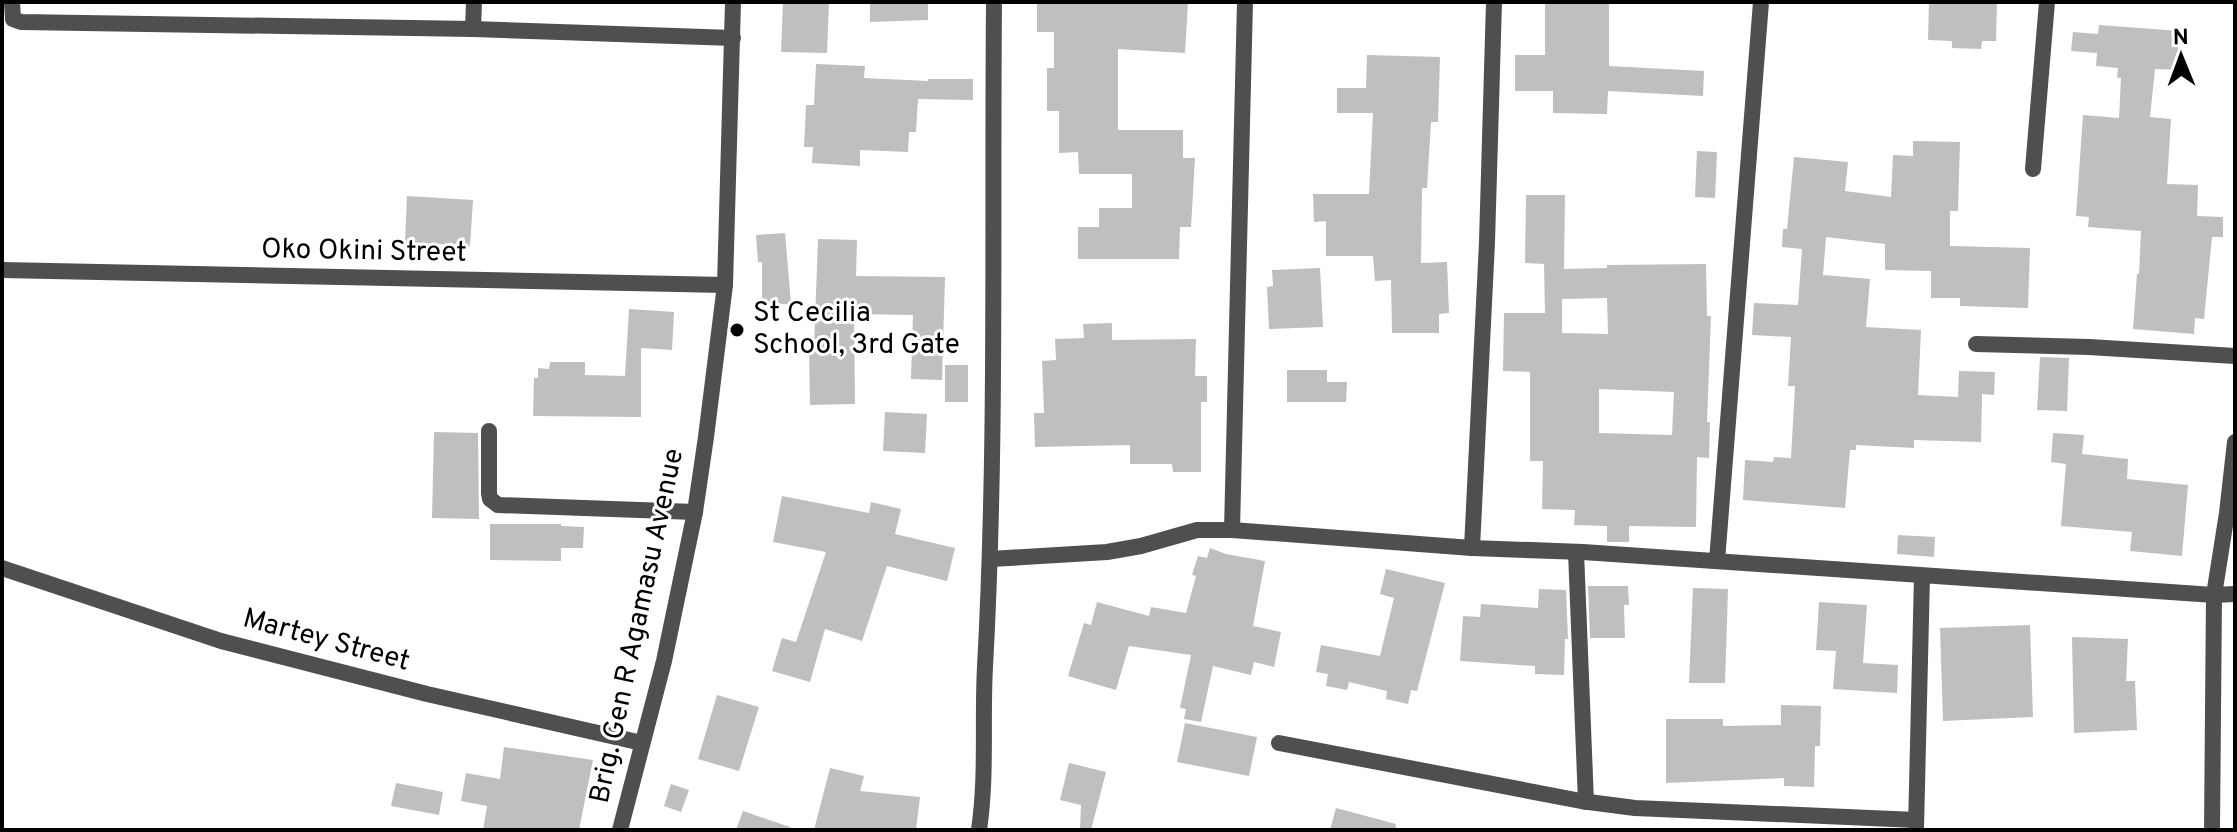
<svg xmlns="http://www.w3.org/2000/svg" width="2237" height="832" font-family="Overpass,sans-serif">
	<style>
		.building { fill: #bfbfbf; fill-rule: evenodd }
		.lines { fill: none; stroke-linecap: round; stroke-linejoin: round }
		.minor { stroke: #4f4f4f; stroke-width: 16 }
		.tertiary { stroke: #4f4f4f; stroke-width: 16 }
		.poi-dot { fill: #000; stroke: #fff; stroke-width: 3 }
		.labels { text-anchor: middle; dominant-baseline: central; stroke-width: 6; stroke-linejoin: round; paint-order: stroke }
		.street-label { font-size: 28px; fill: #000; stroke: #fff }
		.poi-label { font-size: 28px; fill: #000; stroke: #fff; text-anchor: start }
	</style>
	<rect width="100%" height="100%" fill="#fff"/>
	<g class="building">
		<polygon points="783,2 829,2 827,53 781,52"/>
		<polygon points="870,2 928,2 928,20 870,22"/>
		<polygon points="1037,2 1188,2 1185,53 1118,49 1118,130 1183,130 1183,158 1195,158 1191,227 1180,227 1179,259 1078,259 1078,227 1099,227 1099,208 1132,208 1132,174 1079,174 1078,152 1059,153 1059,111 1047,111 1047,68 1054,68 1054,32 1037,32"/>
		<polygon points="1545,2 1609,2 1609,66 1704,71 1703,96 1608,91 1607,114 1553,113 1553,91 1515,91 1515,55 1545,55"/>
		<polygon points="1929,2 1997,2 1996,41 1982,41 1981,49 1952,48 1952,41 1928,40"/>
		<polygon points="2099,25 2180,31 2177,70 2155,69 2150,117 2171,119 2167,184 2198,185 2197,216 2223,217 2223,237 2212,237 2204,319 2195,318 2194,334 2133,329 2137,274 2139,274 2141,231 2088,227 2089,217 2076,216 2083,115 2119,118 2121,78 2117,78 2118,68 2096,66 2097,53 2071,51 2073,32 2098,34"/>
		<polygon points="1367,55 1440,57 1438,122 1431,122 1427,188 1422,188 1421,263 1447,262 1449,313 1439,314 1439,333 1392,333 1391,280 1375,281 1373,256 1326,256 1326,221 1314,222 1313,194 1369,194 1373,113 1337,113 1337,88 1366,88"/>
		<polygon points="816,64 865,66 864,78 928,81 928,79 973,79 973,100 918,99 916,132 909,132 908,152 860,150 860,166 812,163 813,147 804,147 806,105 814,105"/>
		<polygon points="1913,141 1960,142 1958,211 1950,211 1950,246 2030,248 2028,308 1960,306 1960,298 1931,298 1931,271 1885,270 1885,244 1826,237 1823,275 1870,279 1866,327 1921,330 1918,395 1958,397 1959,371 1995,372 1994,395 1982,394 1981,442 1914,440 1914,448 1856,445 1856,450 1850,450 1845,508 1743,500 1745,460 1773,462 1774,457 1791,458 1795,386 1788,386 1791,337 1752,335 1754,303 1798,305 1802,249 1782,247 1783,229 1787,229 1794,157 1848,162 1845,191 1891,197 1893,155 1913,156"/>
		<polygon points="1697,151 1717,152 1715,198 1695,197"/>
		<path d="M1526,195H1565L1564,269L1607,268V265L1706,264L1707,316H1711L1707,422H1710L1709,458L1697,457L1696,527L1629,526V542H1607V526L1574,525L1575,510L1542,509L1543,461H1530V372L1503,371L1504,313H1545L1544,264L1525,263ZM1607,298L1608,334L1562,333V299ZM1599,389L1674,392L1672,435L1599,433Z"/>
		<polygon points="407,196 473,200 470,246 405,242"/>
		<polygon points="785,233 791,304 762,304 762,262 758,262 756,235"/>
		<polygon points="818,239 857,240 856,276 945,277 942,380 911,379 913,315 854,314 855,404 810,405 809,347 814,347"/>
		<polygon points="1320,268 1323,327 1269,329 1267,287 1273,286 1272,270"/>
		<polygon points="629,309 674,312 672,350 641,348 641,417 533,416 534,378 538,378 538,368 549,369 550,362 585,362 585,375 625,376"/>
		<polygon points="1112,323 1112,340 1196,339 1195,376 1207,376 1207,402 1201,402 1201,472 1173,472 1172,464 1130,464 1130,445 1035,447 1034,413 1044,413 1042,361 1056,360 1055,339 1084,338 1083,324"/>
		<polygon points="2040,357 2069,358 2067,411 2037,410"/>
		<rect x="945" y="365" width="23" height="37"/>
		<polygon points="1287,370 1327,370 1327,382 1347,382 1346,402 1287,402"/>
		<polygon points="885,412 927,414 925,453 883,451"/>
		<polygon points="434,432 478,433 479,519 432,518"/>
		<polygon points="2053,433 2084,435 2082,454 2128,459 2127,479 2188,485 2182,556 2130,551 2132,532 2061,526 2066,464 2051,462"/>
		<polygon points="782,496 869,513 871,502 901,509 895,534 955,548 947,581 887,566 862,641 825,629 810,682 772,671 782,638 796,642 826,552 773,542"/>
		<polygon points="490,524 561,524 561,526 584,527 583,548 561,548 561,561 490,560"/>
		<polygon points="1898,535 1935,537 1934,557 1897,554"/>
		<polygon points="1210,548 1226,554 1265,561 1253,626 1281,632 1274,667 1254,662 1251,675 1213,666 1201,722 1184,719 1186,709 1180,708 1191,655 1129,646 1116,690 1068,676 1084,623 1091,625 1097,602 1149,616 1151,607 1186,613 1196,576 1192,575 1198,556 1207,558"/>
		<polygon points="1386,569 1445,583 1417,691 1411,690 1408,704 1386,699 1387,691 1349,682 1347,690 1326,686 1328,674 1316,672 1321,645 1380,656 1394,598 1380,594"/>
		<polygon points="1588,586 1628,586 1629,605 1624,605 1625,638 1590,638"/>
		<polygon points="1693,588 1728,589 1725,683 1689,683"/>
		<polygon points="1539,589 1566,590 1568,639 1565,639 1564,675 1535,674 1535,666 1460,661 1463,616 1480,617 1481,604 1538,608"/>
		<polygon points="1819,602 1867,605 1863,663 1898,665 1897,693 1833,689 1836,651 1816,650"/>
		<polygon points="2030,625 2033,717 1943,721 1940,628"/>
		<polygon points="2072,637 2128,639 2126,681 2135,681 2137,730 2074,733"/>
		<polygon points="717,695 759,707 739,771 698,759"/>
		<polygon points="1781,705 1821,706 1820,746 1815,746 1814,787 1784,786 1784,778 1666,783 1666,719 1723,719 1723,726 1781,725"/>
		<polygon points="1185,723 1257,737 1249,776 1177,762"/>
		<polygon points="504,747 593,760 579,830 483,830 487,806 461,801 466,773 500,779"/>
		<polygon points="1069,763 1106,772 1091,830 1080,830 1081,805 1060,800"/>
		<polygon points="830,768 864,776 860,791 920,797 916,830 814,830"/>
		<polygon points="396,783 443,792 439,815 391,806"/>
		<polygon points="671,784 689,790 681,812 664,806"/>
		<polygon points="1336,808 1396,824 1395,830 1330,830"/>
		<polygon points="743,811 790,827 789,830 736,830"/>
	</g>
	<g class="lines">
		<g class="minor">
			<polyline points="12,2 13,19 21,22 473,29 733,38"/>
			<polyline points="473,29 474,2"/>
			<polyline points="2033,169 2047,2"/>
			<polyline points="2,270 725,285"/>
			<polyline points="1976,344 2089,347 2235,356"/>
			<polyline points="489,431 489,493 490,499 498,505 695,512"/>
			<polyline points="1232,530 1245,2"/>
			<polyline points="1472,548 1487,242 1494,2"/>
			<polyline points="1576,552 1586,802"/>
			<polyline points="991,559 1107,552 1141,546 1197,530 1232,530 1472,548 1583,552 2214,595 2235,594"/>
			<polyline points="1717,561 1761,2"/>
			<polyline points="2,568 221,641 427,694 642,743"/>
			<polyline points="1279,743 1581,801 1635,808 1916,820"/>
			<polyline points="1916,828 1922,576"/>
			<path d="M979,830C987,775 982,722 985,667C997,446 992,224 994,2"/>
			<polyline points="2212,830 2214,595 2227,513 2235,442"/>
		</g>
		<polyline class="tertiary" points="620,830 664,661 695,512 706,437 725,285 733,2"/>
	</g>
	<circle class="poi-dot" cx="737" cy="330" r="8"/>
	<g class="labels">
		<g class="street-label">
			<text transform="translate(364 252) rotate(1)">Oko Okini Street</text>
			<text transform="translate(638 626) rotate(-78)">Brig. Gen R Agamasu Avenue</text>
			<text transform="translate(326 641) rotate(15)">Martey Street</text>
		</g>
		<g class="poi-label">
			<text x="753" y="314">St Cecilia<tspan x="753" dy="32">School, 3rd Gate</tspan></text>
		</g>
	</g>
	<rect width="2237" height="832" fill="none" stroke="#000000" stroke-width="8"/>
	<g transform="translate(2181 56) rotate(359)" stroke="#ffffff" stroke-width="6" paint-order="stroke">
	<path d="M0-6L14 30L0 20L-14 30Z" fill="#000000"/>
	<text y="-12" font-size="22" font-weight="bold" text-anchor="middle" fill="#000000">N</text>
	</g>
</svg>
